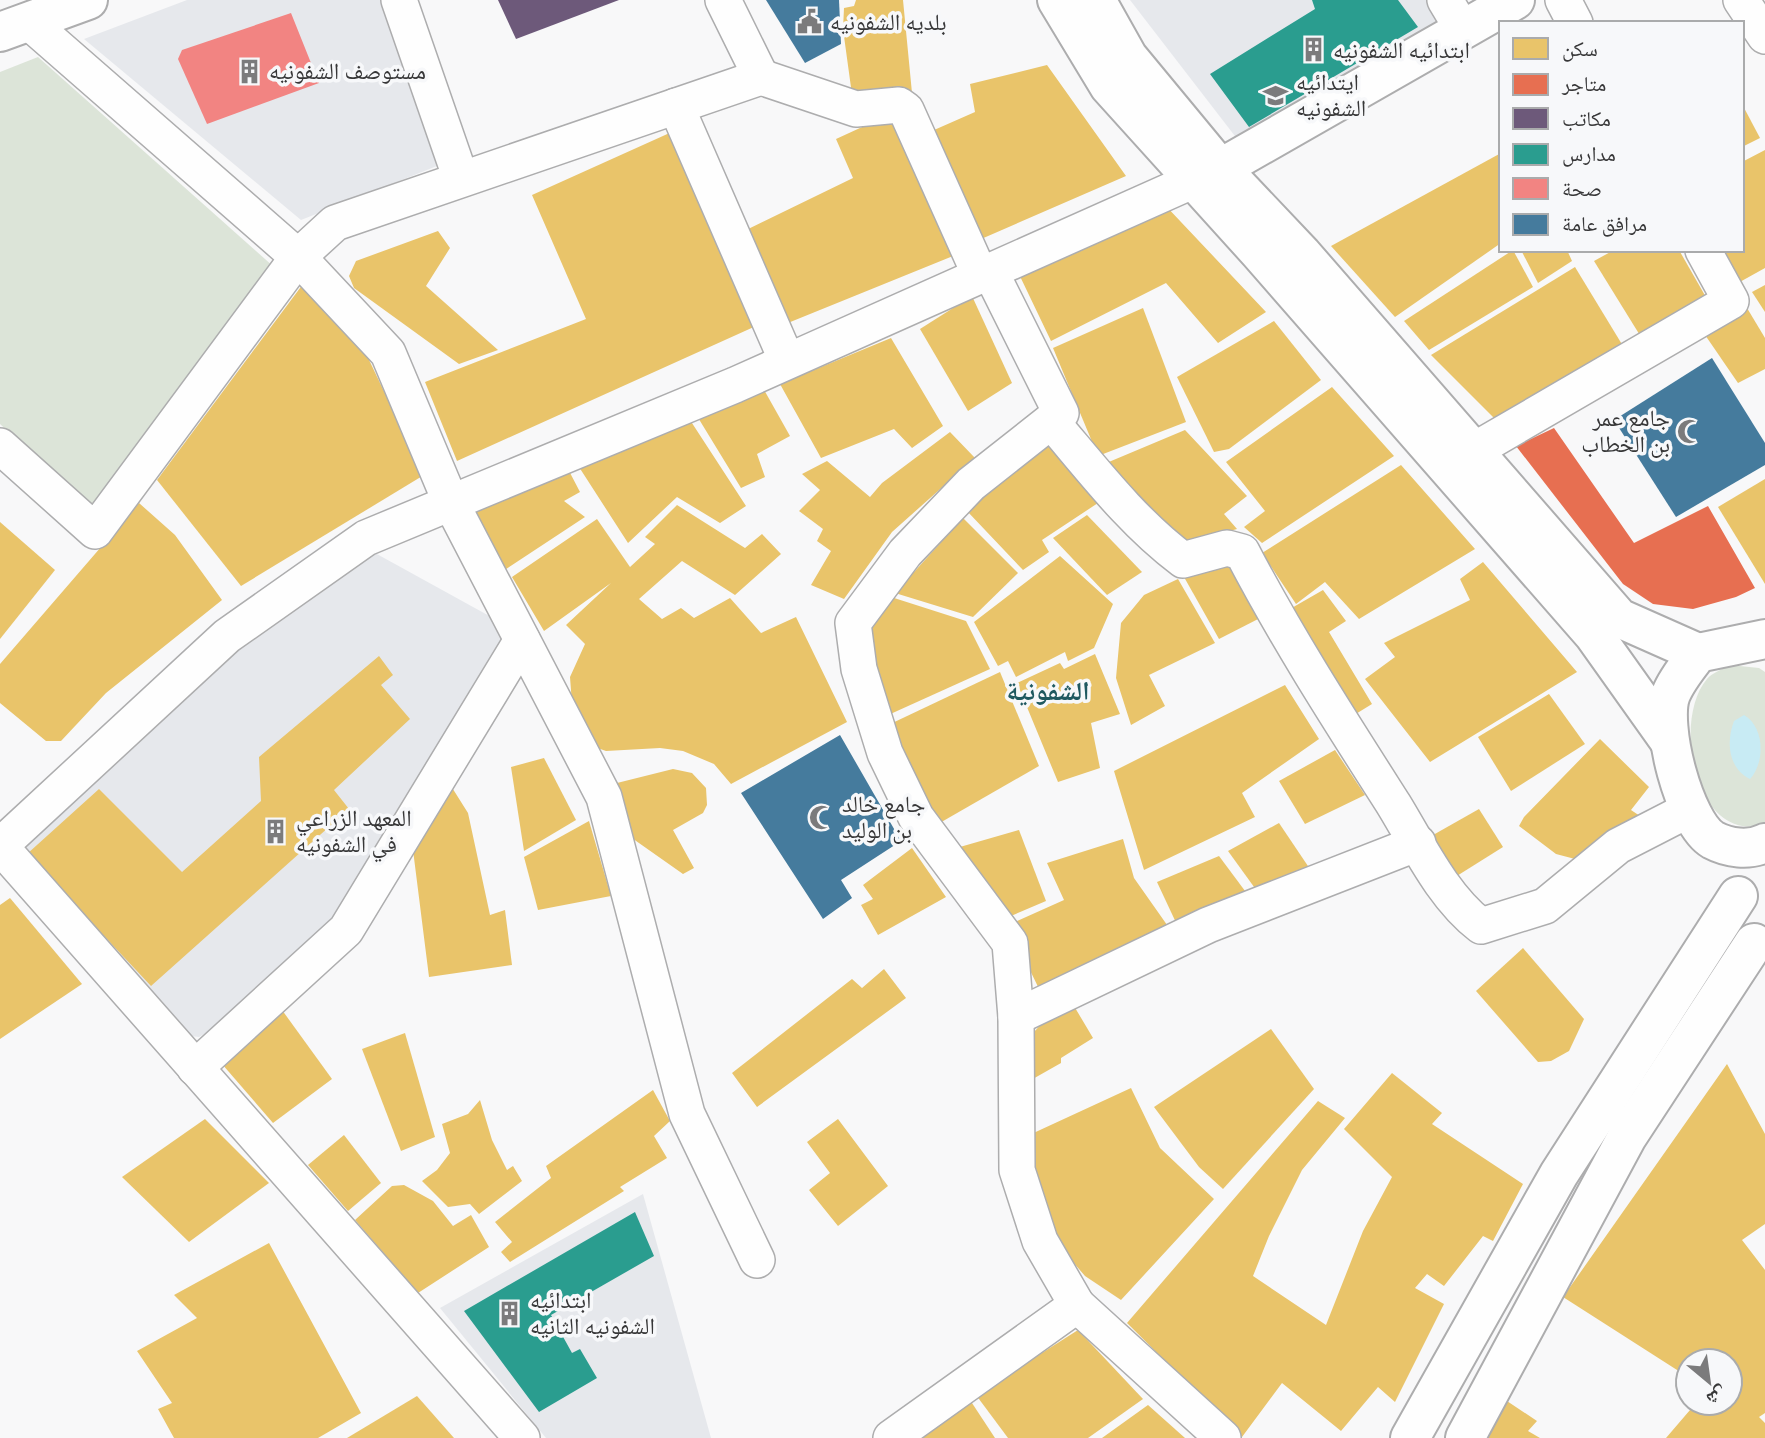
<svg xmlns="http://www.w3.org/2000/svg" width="1765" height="1438" font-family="Cabin,'Noto Naskh Arabic',sans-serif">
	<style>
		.built { fill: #e6e8ec }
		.green { fill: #dce4d8 }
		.water { fill: #c8ebf4 }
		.homes { fill: #e9c46a }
		.shops { fill: #e76f51 }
		.offices { fill: #6d597a }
		.schools { fill: #2a9d8f }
		.health { fill: #f28482 }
		.public { fill: #457b9d }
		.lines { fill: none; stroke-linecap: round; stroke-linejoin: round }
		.street-casing { stroke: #adadae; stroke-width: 38 }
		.secondary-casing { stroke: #adadae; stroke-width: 42 }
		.street { stroke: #fefefe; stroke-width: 35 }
		.secondary { stroke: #fefefe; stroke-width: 38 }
		.labels { text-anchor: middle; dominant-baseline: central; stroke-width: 7; stroke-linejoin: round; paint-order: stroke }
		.poi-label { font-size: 23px; fill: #373738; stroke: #f7f8fa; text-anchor: start }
		.quarter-label { font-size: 26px; font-weight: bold; fill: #1f5960; stroke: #f7f8fa }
	</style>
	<rect width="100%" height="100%" fill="#f8f8f9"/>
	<g class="built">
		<polygon points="187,0 383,0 442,164 301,220 84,39"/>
		<polygon points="1130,0 1426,0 1448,38 1248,153"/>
		<polygon points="375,553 493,618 502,639 501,646 324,932 215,1028 199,1037 191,1036 21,853 23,837 199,680 353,558"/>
		<polygon points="643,1194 711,1438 546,1438 440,1308"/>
	</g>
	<g class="green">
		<polygon points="38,57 274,267 95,511 0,424 0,72"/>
		<path d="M1730,665L1759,668L1765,672V824C1696,846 1671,721 1707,679C1712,673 1723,669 1730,665Z"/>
	</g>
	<path class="water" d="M1744,715C1765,727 1765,763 1750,779C1728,768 1726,742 1734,721Z"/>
	<g class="homes">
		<polygon points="856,0 903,0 912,93 853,102 843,29 844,8 854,6"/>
		<polygon points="1047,65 1126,176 972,243 925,134 975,112 970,84"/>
		<polygon points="1742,104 1760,138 1742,147"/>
		<polygon points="897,111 958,254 778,327 738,234 853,178 836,139"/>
		<polygon points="674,131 756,326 457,461 425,382 586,319 532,195"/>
		<polygon points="1765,150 1765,268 1729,288 1708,250 1742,250 1742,162"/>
		<polygon points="1501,153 1501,243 1395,317 1331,246"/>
		<polygon points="1164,204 1266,312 1218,343 1166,283 1051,341 1017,270"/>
		<polygon points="438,231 450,248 426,286 498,350 459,364 354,288 349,276 356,261"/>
		<polygon points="1513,250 1533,287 1429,350 1404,321"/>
		<polygon points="1521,250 1567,250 1572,261 1538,283"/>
		<polygon points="1614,250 1679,250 1707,299 1641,337 1594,261"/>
		<polygon points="1575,267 1623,346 1497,421 1431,355"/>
		<polygon points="303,284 360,341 424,475 241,586 157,480"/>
		<polygon points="1765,285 1765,312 1752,292"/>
		<polygon points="972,296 1012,383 968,411 920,329"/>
		<polygon points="1143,308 1186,422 1098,456 1053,348"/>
		<polygon points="1747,308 1765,338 1765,369 1738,383 1703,332"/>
		<polygon points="1274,321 1321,380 1229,449 1214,452 1177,377"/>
		<polygon points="891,338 943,426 912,448 894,429 821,458 780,384"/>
		<polygon points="1332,387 1394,456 1262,543 1244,527 1265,511 1226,462"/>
		<polygon points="763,388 790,436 757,454 765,477 741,488 697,416"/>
		<polygon points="690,420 746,506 720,523 677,497 628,543 579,467"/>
		<polygon points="1185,430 1247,496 1224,514 1237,529 1181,545 1104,464"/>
		<polygon points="950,432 975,458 892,532 844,599 811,585 831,551 817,541 823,529 799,511 820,490 802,474 827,461 870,497 882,483"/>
		<polygon points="1046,442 1098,503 1042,540 1049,552 1023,570 967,511"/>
		<polygon points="1401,465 1475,549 1359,619 1325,582 1296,604 1262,553"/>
		<polygon points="568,469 580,492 564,501 585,517 503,571 470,511"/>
		<polygon points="1765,479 1765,584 1718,507"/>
		<polygon points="139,503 175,535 222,600 106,693 61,741 46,741 0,703 0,664"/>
		<polygon points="677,505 745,548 762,534 781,554 735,595 682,561 639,599 662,619 681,608 694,618 730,598 761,633 796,617 847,722 731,784 714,764 683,751 660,748 606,751 589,745 573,717 570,677 585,644 566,625 611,583 544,631 512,577 597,519 630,567 655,544 645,537"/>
		<polygon points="1087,515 1142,572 1107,595 1053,538"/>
		<polygon points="963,518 1018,573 973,617 895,593"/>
		<polygon points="0,522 55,570 0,639"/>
		<polygon points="1060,556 1113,604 1094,648 1068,661 1065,652 1016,677 1008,661 998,666 974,622"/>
		<polygon points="1234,557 1264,616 1219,639 1184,577"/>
		<polygon points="1483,562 1577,672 1430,762 1365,679 1395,657 1384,643 1470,600 1460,579"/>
		<polygon points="1178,579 1215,643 1149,675 1165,706 1131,725 1116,678 1121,623 1144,595"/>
		<polygon points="1323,590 1346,621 1329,632 1372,704 1346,720 1283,613"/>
		<polygon points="891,597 966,621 990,669 886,716 866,639"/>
		<polygon points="1095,654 1120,714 1091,723 1100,768 1058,782 1017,683 1060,663 1064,669"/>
		<polygon points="379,656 393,675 381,685 410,719 334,790 349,809 151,986 27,854 99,789 182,872 261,801 259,757"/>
		<polygon points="1000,672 1039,766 931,828 886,726"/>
		<polygon points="1285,685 1319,739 1242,793 1255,817 1144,870 1114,771"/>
		<polygon points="1549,694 1585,744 1511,791 1478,737"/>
		<polygon points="1600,739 1649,787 1631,810 1640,816 1575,859 1556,854 1519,826 1524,817"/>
		<polygon points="1335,750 1365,795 1305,824 1279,781"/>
		<polygon points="544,758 576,820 524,851 511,767"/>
		<polygon points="673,769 692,773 706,788 707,805 703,813 673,830 694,868 683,874 629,836 617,783"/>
		<polygon points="451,786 468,813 490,915 505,910 512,965 429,977 413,850"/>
		<polygon points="1479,809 1503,847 1452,879 1426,839"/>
		<polygon points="589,821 611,896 538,910 524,857"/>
		<polygon points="1279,823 1314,875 1262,898 1228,851"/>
		<polygon points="1019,830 1046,901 997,922 946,851"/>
		<polygon points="1123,839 1134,878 1172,932 1043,997 1008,925 1064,900 1047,863"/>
		<polygon points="912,848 946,897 878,935 861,905 873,899 863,885"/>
		<polygon points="1219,856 1251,899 1179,929 1157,882"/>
		<polygon points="10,898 82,984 0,1039 0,905"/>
		<polygon points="1523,948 1584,1019 1569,1051 1551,1061 1538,1062 1476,991"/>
		<polygon points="884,969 906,998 757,1107 732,1073 852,979 862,988"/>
		<polygon points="1074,1006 1093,1038 1061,1058 1061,1063 1031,1080 1031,1046 1034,1032 1044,1021"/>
		<polygon points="282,1010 332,1079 273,1123 222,1064"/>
		<polygon points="1271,1029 1314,1089 1223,1189 1199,1167 1154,1107"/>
		<polygon points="405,1033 435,1137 401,1151 362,1049"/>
		<polygon points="1727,1064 1765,1134 1765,1224 1742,1240 1765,1270 1765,1413 1759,1417 1765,1423 1765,1438 1666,1438 1696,1403 1730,1403 1730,1361 1688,1361 1688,1377 1563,1297"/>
		<polygon points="1392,1073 1442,1113 1432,1124 1523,1184 1493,1241 1483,1236 1444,1286 1427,1274 1415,1288 1444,1304 1395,1402 1378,1387 1341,1431 1282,1383 1242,1437 1127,1323 1318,1101 1345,1118 1302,1170 1269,1236 1253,1276 1326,1325 1363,1231 1392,1177 1344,1129"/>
		<polygon points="1131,1088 1160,1148 1214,1199 1121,1300 1085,1276 1049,1234 1027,1136"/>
		<polygon points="653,1090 670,1121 654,1136 667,1158 620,1187 624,1191 510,1262 501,1252 512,1242 495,1222 551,1178 546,1166"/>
		<polygon points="480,1100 492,1140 507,1170 513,1166 522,1181 479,1214 470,1204 448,1207 422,1181 437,1170 450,1153 442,1124 468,1114"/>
		<polygon points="205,1119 269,1183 189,1242 122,1177"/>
		<polygon points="838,1119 888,1186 838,1226 809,1190 830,1173 807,1142"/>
		<polygon points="344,1135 381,1183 348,1211 308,1165"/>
		<polygon points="404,1185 433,1201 453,1226 471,1215 489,1247 418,1293 355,1220 392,1186"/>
		<polygon points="269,1243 361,1413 318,1438 174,1438 158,1409 172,1403 137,1351 197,1318 174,1295"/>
		<polygon points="1078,1330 1143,1399 1088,1438 1008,1438 976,1395"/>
		<polygon points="1498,1395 1537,1421 1528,1431 1540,1438 1476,1438"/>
		<polygon points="417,1396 454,1438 347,1438"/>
		<polygon points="970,1400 995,1438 914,1438"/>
		<polygon points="1148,1405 1185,1438 1102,1438"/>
	</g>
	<polygon class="shops" points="1554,428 1634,543 1708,506 1755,588 1736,597 1693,609 1653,604 1623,584 1516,446"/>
	<polygon class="offices" points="498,0 619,0 516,39"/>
	<g class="schools">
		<polygon points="1312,0 1398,0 1418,27 1249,127 1210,74 1315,9"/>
		<polygon points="635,1212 654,1256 551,1315 572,1353 580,1349 597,1378 539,1412 464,1311"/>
	</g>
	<polygon class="health" points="291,13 319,83 207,124 178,59 182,50"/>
	<g class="public">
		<polygon points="766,0 839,0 841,44 805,63"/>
		<polygon points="1712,358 1765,443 1765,465 1676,517 1614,420"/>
		<polygon points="840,735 901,841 841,880 852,898 823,919 741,793"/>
	</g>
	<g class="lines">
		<defs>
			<g id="street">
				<polyline points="399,0 461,179"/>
				<polyline points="1445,0 1463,30"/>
				<polyline points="1563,0 1575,23"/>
				<polyline points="1741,0 1765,36"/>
				<polyline points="29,22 298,257 388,353 451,503 604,797 687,1114 757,1260"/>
				<polyline points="761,77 856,109 899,105 906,110 980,275"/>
				<polyline points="676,106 787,361"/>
				<polyline points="990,271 1061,413 971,484 905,553 853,623 859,669 885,753 916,817 1010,943 1016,1017 1017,1170 1040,1241 1077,1305"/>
				<path d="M1051,421C1092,469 1132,522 1183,560L1227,548L1242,552C1288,640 1341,722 1394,805C1419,846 1443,897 1481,926L1545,906L1618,846L1690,809"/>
				<polyline points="0,446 95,531 298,257 335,223 761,77 723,0"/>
				<polyline points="1473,451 1731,301 1703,250"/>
				<polyline points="1016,1017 1208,925 1418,843"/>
				<polyline points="195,1068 346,930 522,640"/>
				<polyline points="522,1438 0,846 227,636 366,538 735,385 1219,169"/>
				<polyline points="891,1438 1077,1305 1223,1438"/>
			</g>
			<g id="secondary">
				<polyline points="1057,0 1109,86 1259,252 1594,635 1668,739"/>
				<polyline points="1096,0 1128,57 1214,161 1302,254 1619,618 1698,653"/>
				<polyline points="0,32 88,0"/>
				<polyline points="1221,168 1515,0"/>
				<path d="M1765,639L1698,653C1689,665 1677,679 1671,694C1659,724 1684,823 1713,840C1728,848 1749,851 1765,843"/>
				<polyline points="1410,1438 1559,1174 1738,896"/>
				<polyline points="1465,1438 1627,1137 1754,943"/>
			</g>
		</defs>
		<use href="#street" class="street-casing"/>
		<use href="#secondary" class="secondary-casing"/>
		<use href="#street" class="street"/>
		<use href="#secondary" class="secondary"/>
	</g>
	<defs>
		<symbol id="civic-bare" viewBox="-9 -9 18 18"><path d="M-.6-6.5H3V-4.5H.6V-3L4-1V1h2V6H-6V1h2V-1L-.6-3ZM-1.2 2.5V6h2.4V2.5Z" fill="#7b7b7c" stroke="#f7f8fa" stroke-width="2.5" paint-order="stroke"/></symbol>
		<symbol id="building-bare" viewBox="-9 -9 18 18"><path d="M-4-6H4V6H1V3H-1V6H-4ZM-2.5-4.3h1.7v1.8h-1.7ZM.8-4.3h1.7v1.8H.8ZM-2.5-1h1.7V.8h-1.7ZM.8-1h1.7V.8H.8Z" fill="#7b7b7c" stroke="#f7f8fa" stroke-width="2.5" paint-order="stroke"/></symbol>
		<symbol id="school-bare" viewBox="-9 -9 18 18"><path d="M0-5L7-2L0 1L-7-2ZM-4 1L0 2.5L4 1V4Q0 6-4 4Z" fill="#7b7b7c" stroke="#f7f8fa" stroke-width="2.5" paint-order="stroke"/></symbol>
		<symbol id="mosque-bare" viewBox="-9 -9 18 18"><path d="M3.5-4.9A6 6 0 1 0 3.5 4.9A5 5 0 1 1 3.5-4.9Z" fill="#7b7b7c" stroke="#f7f8fa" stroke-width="2.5" paint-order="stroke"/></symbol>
	</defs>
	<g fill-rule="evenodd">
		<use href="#civic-bare" x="792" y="4" width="35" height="35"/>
		<use href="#building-bare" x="1296" y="32" width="35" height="35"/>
		<use href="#building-bare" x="232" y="54" width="35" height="35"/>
		<use href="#school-bare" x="1258" y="78" width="35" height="35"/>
		<use href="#mosque-bare" x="1672" y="414" width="35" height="35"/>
		<use href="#mosque-bare" x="804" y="800" width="35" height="35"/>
		<use href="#building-bare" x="258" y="814" width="35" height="35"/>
		<use href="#building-bare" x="492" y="1296" width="35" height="35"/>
	</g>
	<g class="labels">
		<g class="poi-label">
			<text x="830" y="22">بلديه الشفونيه</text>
			<text x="1333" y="50">ابتدائيه الشفونيه</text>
			<text x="269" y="71">مستوصف الشفونيه</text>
			<text x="1296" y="82">ايتدائيه<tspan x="1296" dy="26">الشفونيه</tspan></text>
			<text x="1670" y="418" text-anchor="end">جامع عمر<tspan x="1670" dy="26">بن الخطاب</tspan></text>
			<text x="842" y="804">جامع خالد<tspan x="842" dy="26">بن الوليد</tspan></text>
			<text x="296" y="818">المعهد الزراعي<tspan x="296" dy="26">في الشفونيه</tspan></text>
			<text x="530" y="1300">ابتدائيه<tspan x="530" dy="26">الشفونيه الثانيه</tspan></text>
		</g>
		<g class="quarter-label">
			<text x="1048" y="691">الشفونية</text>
		</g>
	</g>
	<rect x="1499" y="21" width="245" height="231" fill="#f7f8fa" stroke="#aaabac" stroke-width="2"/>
	<rect x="1513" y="38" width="35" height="21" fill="#e9c46a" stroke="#aaabac" stroke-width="2"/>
	<text x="1562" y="56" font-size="21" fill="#373738">سكن</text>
	<rect x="1513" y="74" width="35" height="21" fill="#e76f51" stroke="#aaabac" stroke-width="2"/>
	<text x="1562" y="91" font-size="21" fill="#373738">متاجر</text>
	<rect x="1513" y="108" width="35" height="21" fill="#6d597a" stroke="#aaabac" stroke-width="2"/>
	<text x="1562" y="126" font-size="21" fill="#373738">مكاتب</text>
	<rect x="1513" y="144" width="35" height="21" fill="#2a9d8f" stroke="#aaabac" stroke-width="2"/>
	<text x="1562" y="161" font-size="21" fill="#373738">مدارس</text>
	<rect x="1513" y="178" width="35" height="21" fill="#f28482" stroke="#aaabac" stroke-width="2"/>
	<text x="1562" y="196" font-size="21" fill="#373738">صحة</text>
	<rect x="1513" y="214" width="35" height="21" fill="#457b9d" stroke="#aaabac" stroke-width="2"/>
	<text x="1562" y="231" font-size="21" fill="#373738">مرافق عامة</text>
	<g transform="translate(1709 1382) rotate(151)"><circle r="33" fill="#f7f8fa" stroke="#aaabac" stroke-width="2"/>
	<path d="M0-5L12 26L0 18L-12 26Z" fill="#7b7b7c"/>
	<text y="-10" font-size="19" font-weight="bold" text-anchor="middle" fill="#373738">ش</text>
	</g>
</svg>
